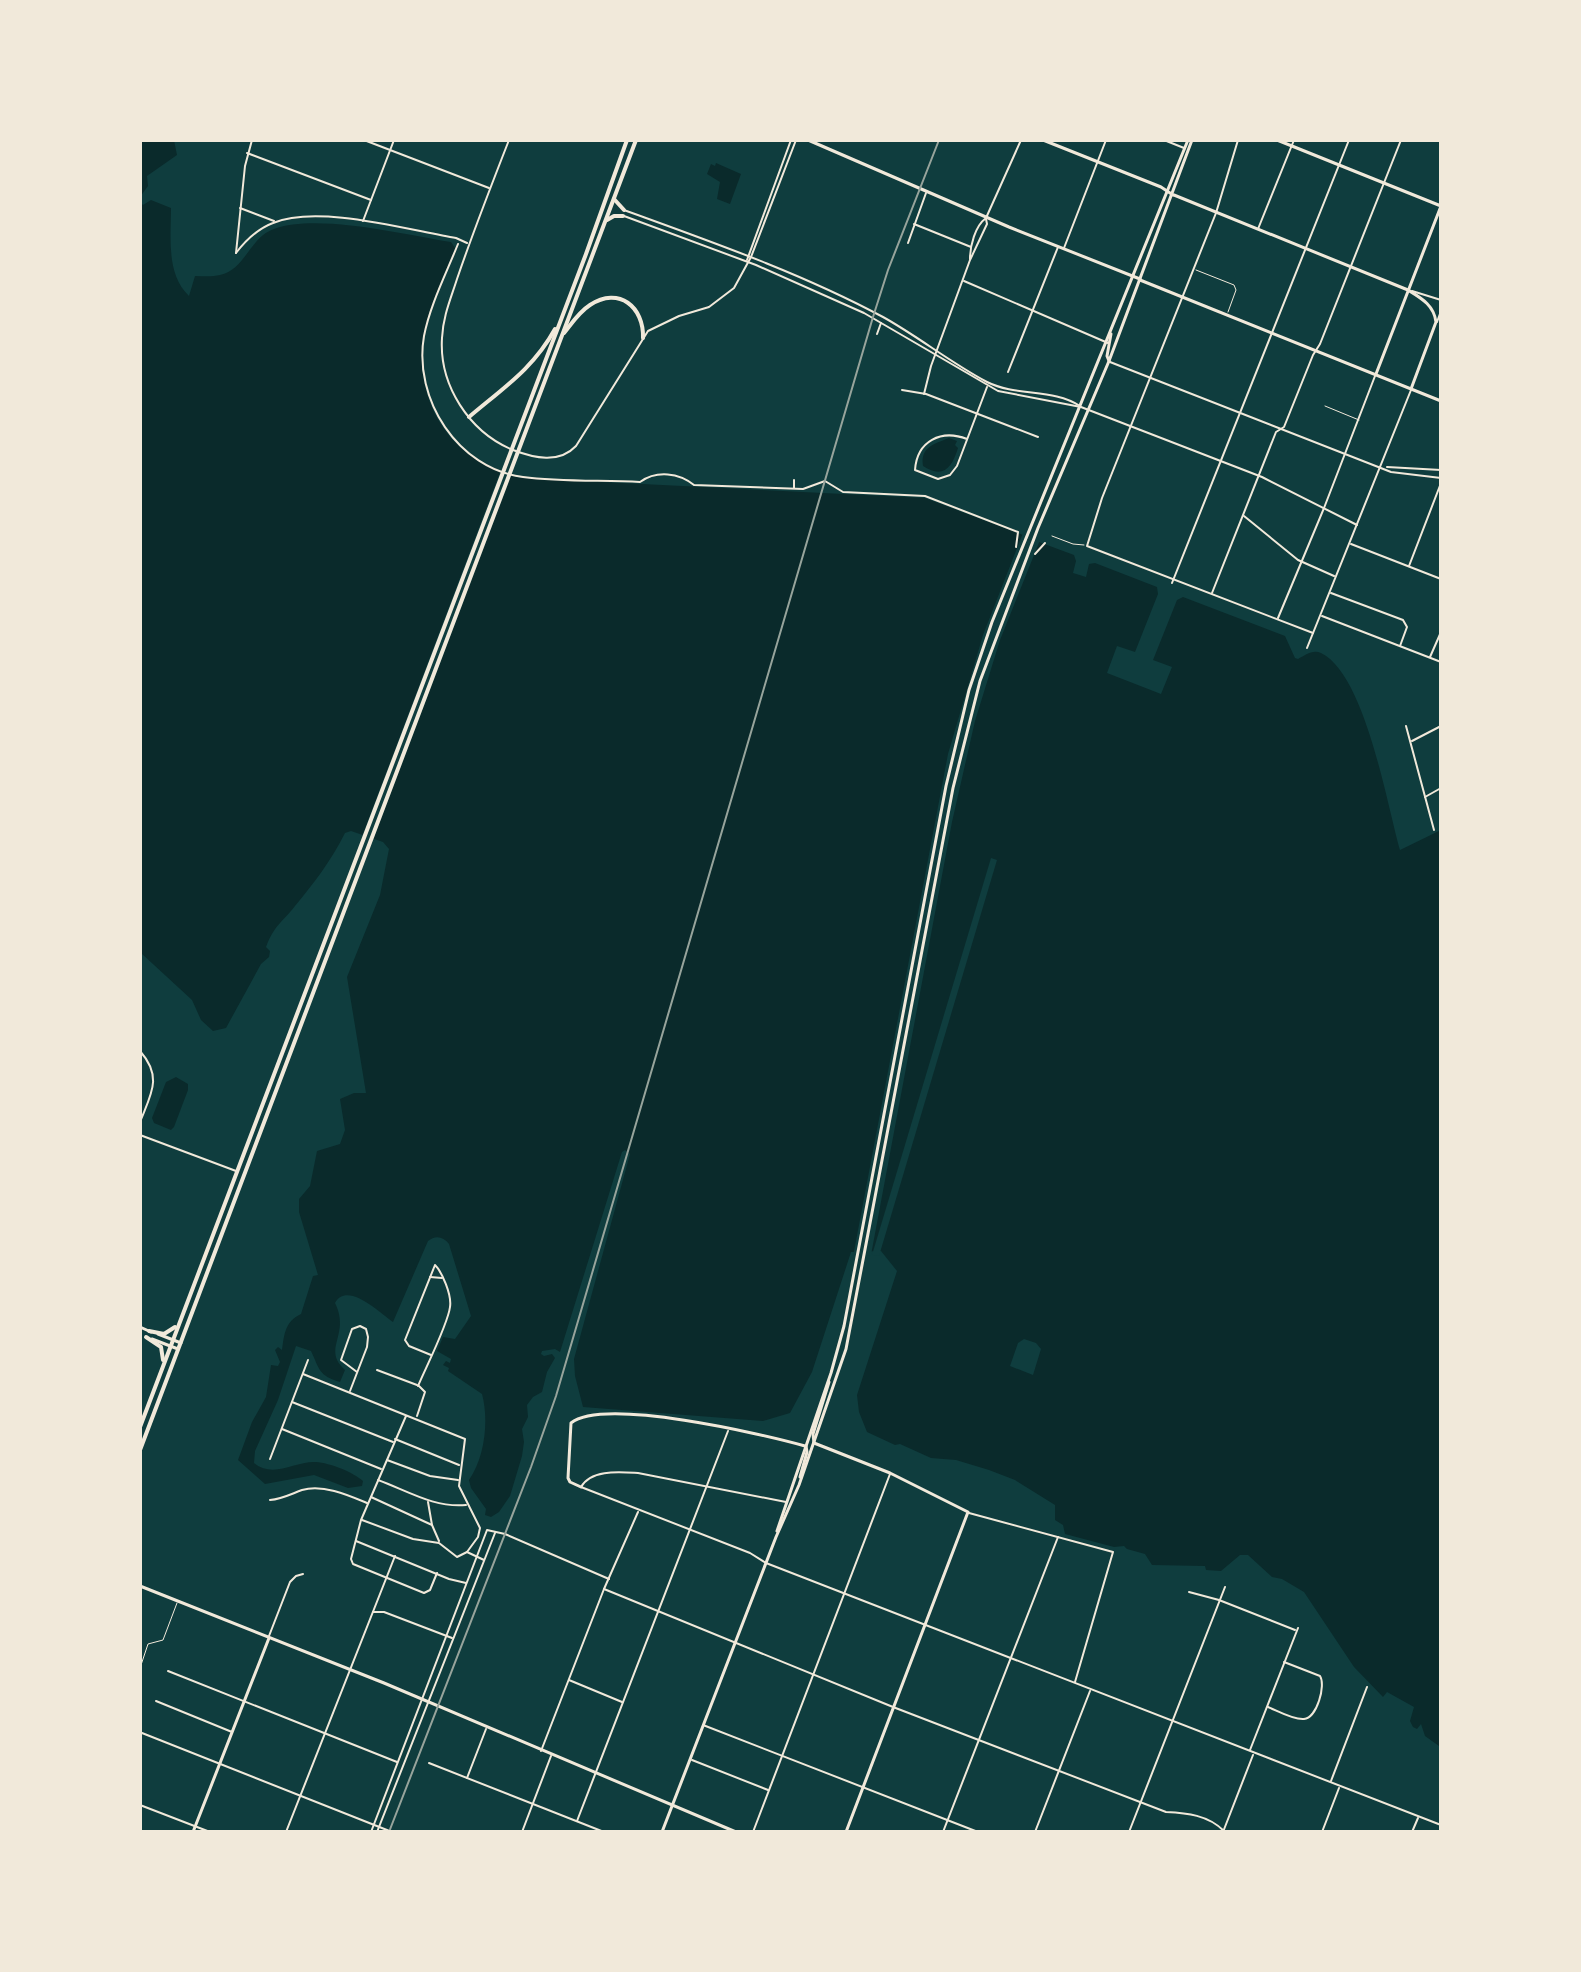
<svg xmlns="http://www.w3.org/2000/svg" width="1581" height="1972" font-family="'Crimson Pro',serif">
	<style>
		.water { fill: #0a2a2b }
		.pier { fill: #0f3d3e }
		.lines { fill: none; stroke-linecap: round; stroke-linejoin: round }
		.service { stroke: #f1e9da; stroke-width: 1 }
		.pedestrian { stroke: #f1e9da; stroke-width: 2 }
		.minor { stroke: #f1e9da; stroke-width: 2 }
		.tertiary { stroke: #f1e9da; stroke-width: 3 }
		.secondary { stroke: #f1e9da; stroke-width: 3 }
		.primary { stroke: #f1e9da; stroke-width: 3 }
		.trunk { stroke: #f1e9da; stroke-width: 4 }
		.rail { stroke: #97a49c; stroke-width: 2 }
	</style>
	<rect width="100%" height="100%" fill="#0f3d3e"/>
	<g class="water">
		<polygon points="140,140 174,140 177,155 147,176 148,186 140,197"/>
		<polygon points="716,163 741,174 730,204 717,199 720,182 707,174 711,164 715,166"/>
		<path d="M151,200L171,208C171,238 166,274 189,296L195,276C203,276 212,277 220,275C245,270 250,237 274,229C318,213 405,235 451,242L455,248C445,274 431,301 425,329C414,375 431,427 470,455C486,465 503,472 520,478L925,498L1023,535L1036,546L1039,542L1074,555L1076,561L1073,573L1086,577L1089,564L1095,563L1157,587L1158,594L1135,652L1117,646L1107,673L1161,694L1172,667L1153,660L1177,600L1183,597L1285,636L1295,658L1298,659C1305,655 1313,649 1321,653C1365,674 1387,805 1400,850L1441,830V1744L1439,1746L1425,1736L1421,1724L1417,1729L1413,1727L1410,1721L1414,1707L1387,1692L1383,1697L1354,1667L1304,1592L1282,1579L1272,1577L1248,1555H1240L1221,1571L1206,1570L1205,1566L1152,1565L1145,1554L1127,1549L1124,1546L1114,1547L1065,1534L1063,1525L1055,1520V1505L1015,1480L989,1470L956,1460L931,1458L900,1444L895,1445L867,1432L859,1412L857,1395L897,1271L881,1251L851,1252L812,1372L790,1413L763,1421L583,1407L575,1376L574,1359L630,1154L625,1150L622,1152L560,1352L555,1349L542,1351L541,1354L544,1356L552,1354L555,1358L547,1372L542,1392L533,1397L527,1405L528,1417L522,1429L524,1442L522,1456L510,1496L499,1512L491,1517L485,1515L486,1509L471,1488L469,1480C485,1457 489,1420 482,1394L448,1371L449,1368L443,1365L446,1361L450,1363L451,1359L437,1351L443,1337L455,1339L471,1316L449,1244C443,1236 435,1235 428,1241L393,1322C379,1312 347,1281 335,1303C351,1335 321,1349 345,1370L340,1382C318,1375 320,1370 311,1351L296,1346L278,1400L255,1451L254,1463C274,1479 294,1461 316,1462C330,1463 353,1472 363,1481L362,1486L348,1488L314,1475L265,1484L238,1460L252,1422L266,1397L271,1365L278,1366L280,1362L275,1350L278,1347L282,1350C284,1335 285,1321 301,1314L313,1276L318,1275L299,1212V1199L310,1186L317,1151L340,1144L345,1130L340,1099L354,1093H366L347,977L380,895L389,849L383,842L351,831L345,833C331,861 314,883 295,906C281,924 275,924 266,947L270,951L269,957L261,964L226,1028L213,1031L201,1020L192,1000L141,953L140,202L143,205Z"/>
		<path d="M949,438L957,441L955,445L958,448C952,468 943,479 923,466C920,447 934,444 949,438Z"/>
		<polygon points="176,1077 188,1084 188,1090 174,1127 171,1130 154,1123 152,1118 166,1082"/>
	</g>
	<g class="pier">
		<polygon points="502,467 513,471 372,843 361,839"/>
		<polygon points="1023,533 1026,534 1026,539 1034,542 1037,538 1040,540 1000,640 975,721 952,822 871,1255 854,1256 852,1262 948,754 983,635"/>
		<polygon points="991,858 997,860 879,1256 872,1255"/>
		<polygon points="1024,1339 1036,1343 1041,1349 1033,1375 1010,1366 1018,1343"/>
	</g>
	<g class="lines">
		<g class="service">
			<polyline points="1196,270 1234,285 1236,290 1228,312"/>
			<polyline points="1325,406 1359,420"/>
			<polyline points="1052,536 1073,544 1084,545"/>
			<polyline points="140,1668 148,1644 163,1640 177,1603"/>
		</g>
		<g class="pedestrian">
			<path d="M458,244C446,274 430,305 424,336C413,399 458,469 523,477C561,482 602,480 640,482C657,470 679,473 694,485L803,489L825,481L843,492L925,496L1018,532L1016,547"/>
			<polyline points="794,488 794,480"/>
			<polyline points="1035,554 1045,543"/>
		</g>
		<g class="minor">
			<polyline points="364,140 489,188"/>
			<path d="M509,140C491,186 473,232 457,279C451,298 443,316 442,338C439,385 469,432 513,450C534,458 559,464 576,446L648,331L679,316L709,307L734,288L751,257L796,140"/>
			<polyline points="1164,140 1184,148"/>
			<polyline points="1238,140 1216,213 1102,498 1087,546 1313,633"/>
			<polyline points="247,153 371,200"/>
			<polyline points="240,208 274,221"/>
			<path d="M624,210C712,242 801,273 883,317C919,337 951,363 987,382C1017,397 1053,388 1080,406"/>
			<polyline points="624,216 756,265 864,313 998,391 1081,407 1262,477 1357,525"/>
			<polyline points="363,221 394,140"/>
			<polyline points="914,224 971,247"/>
			<polyline points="1258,229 1294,140"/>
			<polyline points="908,243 926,193"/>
			<polyline points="1064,248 1106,140"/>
			<path d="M236,253C246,240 257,229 273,223C318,204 408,230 456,238L467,243"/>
			<polyline points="236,253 245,166 252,140"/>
			<path d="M970,259C970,246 975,226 986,218L1021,140"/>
			<polyline points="747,260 791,140"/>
			<polyline points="964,281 1108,343"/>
			<polyline points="1412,291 1441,300"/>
			<polyline points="1437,322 1441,311"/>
			<polyline points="877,334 881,323"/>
			<polyline points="1110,362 1391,472 1441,478"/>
			<polyline points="1008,372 1058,247"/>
			<polyline points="902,390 926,394 1038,437"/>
			<polyline points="924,394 931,366 970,260 987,224 986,219"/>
			<path d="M967,439C941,429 917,441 915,470L938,479L950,475L957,466L987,387"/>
			<polyline points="1387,467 1441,470"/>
			<polyline points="1244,516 1298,560 1334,576"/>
			<polyline points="1351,544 1441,579"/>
			<polyline points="1409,566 1441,483"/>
			<polyline points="1172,583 1349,140"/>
			<polyline points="1212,593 1276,432 1284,427 1313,355 1320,344 1401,140"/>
			<polyline points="1331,593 1403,620 1407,627 1400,646"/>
			<polyline points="1322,616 1441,662"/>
			<polyline points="1278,618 1324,508 1375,376"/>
			<polyline points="1307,648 1411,390"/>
			<polyline points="1430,657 1441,632"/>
			<polyline points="1406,726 1434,830"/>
			<polyline points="1412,741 1441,726"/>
			<polyline points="1425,797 1441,788"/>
			<path d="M140,1051C163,1077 151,1094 140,1122"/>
			<polyline points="140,1135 236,1171"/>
			<polyline points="430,1277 442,1278"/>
			<polyline points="377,1370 417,1385"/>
			<polyline points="303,1374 465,1439 459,1486 480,1528 478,1537 467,1552"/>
			<path d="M418,1386C426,1367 448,1324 450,1307C452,1295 442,1272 435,1265L405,1340L409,1346L431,1355"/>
			<polyline points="350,1391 367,1347 368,1337 366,1329 360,1326 352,1329 341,1360 357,1372"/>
			<polyline points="292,1402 393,1442"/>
			<polyline points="406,1416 361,1520 351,1559 353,1564 424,1593 430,1590 437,1573"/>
			<polyline points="417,1416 425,1392 419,1386"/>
			<polyline points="282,1429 381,1469"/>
			<polyline points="395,1439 459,1465"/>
			<polyline points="270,1459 308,1360"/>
			<polyline points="387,1460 430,1476 458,1480"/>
			<path d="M378,1480C408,1491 434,1508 466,1505"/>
			<polyline points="371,1497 432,1525"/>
			<path d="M270,1500C282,1499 291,1494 302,1490C323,1484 348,1495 367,1503"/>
			<polyline points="428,1502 432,1525 439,1541"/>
			<path d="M786,1502L638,1473C620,1472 591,1469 581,1487L750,1553L766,1563L1441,1825"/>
			<polyline points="969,1513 1113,1552 1075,1682"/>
			<polyline points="362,1520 413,1539 439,1543 457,1557 467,1552 484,1560"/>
			<polyline points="356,1541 449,1579 466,1583"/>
			<path d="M604,1589L893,1707L1166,1812C1187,1813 1208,1815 1224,1831"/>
			<polyline points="1189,1592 1219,1600 1295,1630"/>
			<polyline points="373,1612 384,1612 452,1638"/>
			<polyline points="269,1636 290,1582 296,1576 303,1574"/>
			<polyline points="168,1671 397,1762"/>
			<polyline points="569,1680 622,1702"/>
			<polyline points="156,1701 232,1732"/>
			<path d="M1268,1707C1278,1711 1293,1720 1304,1719C1317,1718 1326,1685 1320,1676L1284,1662"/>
			<polyline points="703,1725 978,1832"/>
			<polyline points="142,1733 392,1832"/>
			<polyline points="1250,1750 1298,1628"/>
			<polyline points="541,1751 604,1589 638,1512"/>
			<polyline points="692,1760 768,1790"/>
			<polyline points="429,1763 604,1832"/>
			<polyline points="467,1778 486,1729"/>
			<polyline points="1331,1781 1367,1687"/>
			<polyline points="140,1805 210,1832"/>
			<polyline points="577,1821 728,1431"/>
			<polyline points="286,1832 395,1556"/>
			<polyline points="371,1832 487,1530 505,1534 609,1579"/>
			<polyline points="377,1832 495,1533"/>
			<polyline points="522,1832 551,1756"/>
			<polyline points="753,1832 890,1474"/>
			<polyline points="943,1832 1058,1537"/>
			<polyline points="1035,1832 1090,1691"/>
			<polyline points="1129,1832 1225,1587"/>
			<polyline points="1223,1832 1253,1755"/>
			<polyline points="1322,1832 1339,1788"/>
			<polyline points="1412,1832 1418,1818"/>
		</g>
		<g class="tertiary">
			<polyline points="140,1327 151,1332"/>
			<polyline points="158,1334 181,1343"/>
			<polyline points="152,1339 178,1349"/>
			<polyline points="814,1443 890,1473 968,1512 846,1832"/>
			<path d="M581,1487L570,1482L568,1478L571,1423C604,1397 762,1434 805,1446"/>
			<polyline points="140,1586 384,1683 736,1832"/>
			<polyline points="193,1832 269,1638"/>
		</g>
		<g class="secondary">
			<path d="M1174,195L1408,290C1421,298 1434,305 1436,322L1411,389"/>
			<polyline points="1140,280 1441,401"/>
			<polyline points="1376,374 1441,206"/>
		</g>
		<g class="primary">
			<polyline points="808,140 1009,227 1140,279"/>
			<polyline points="1043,140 1161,187 1173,195"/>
			<polyline points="1277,140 1441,206"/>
			<polyline points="1109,361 1107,356 1111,334"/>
			<polyline points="814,1443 813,1434 829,1382"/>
			<polyline points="800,1477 807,1452 806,1446"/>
			<polyline points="777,1531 831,1373 844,1326 946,786 969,690 992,622 1188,140"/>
			<polyline points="662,1832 776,1537 799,1485 846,1349 953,788 980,681 1038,528 1109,361 1192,140"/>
		</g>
		<g class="trunk">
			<polyline points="614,199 624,210"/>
			<polyline points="607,220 614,216 623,216"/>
			<path d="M564,333C572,323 579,312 590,305C619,286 644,307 643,338"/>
			<path d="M469,417C503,388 533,369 555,329"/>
			<polyline points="149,1331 164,1334 175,1327"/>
			<polyline points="146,1337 161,1347 163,1360"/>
			<polyline points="140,1427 586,254 627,140"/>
			<polyline points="140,1450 636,140"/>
		</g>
		<polyline class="rail" points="389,1832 531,1467 556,1396 873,317 888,270 939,140"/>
	</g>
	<rect width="1581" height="1972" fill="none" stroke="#f1e9da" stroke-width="284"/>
</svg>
